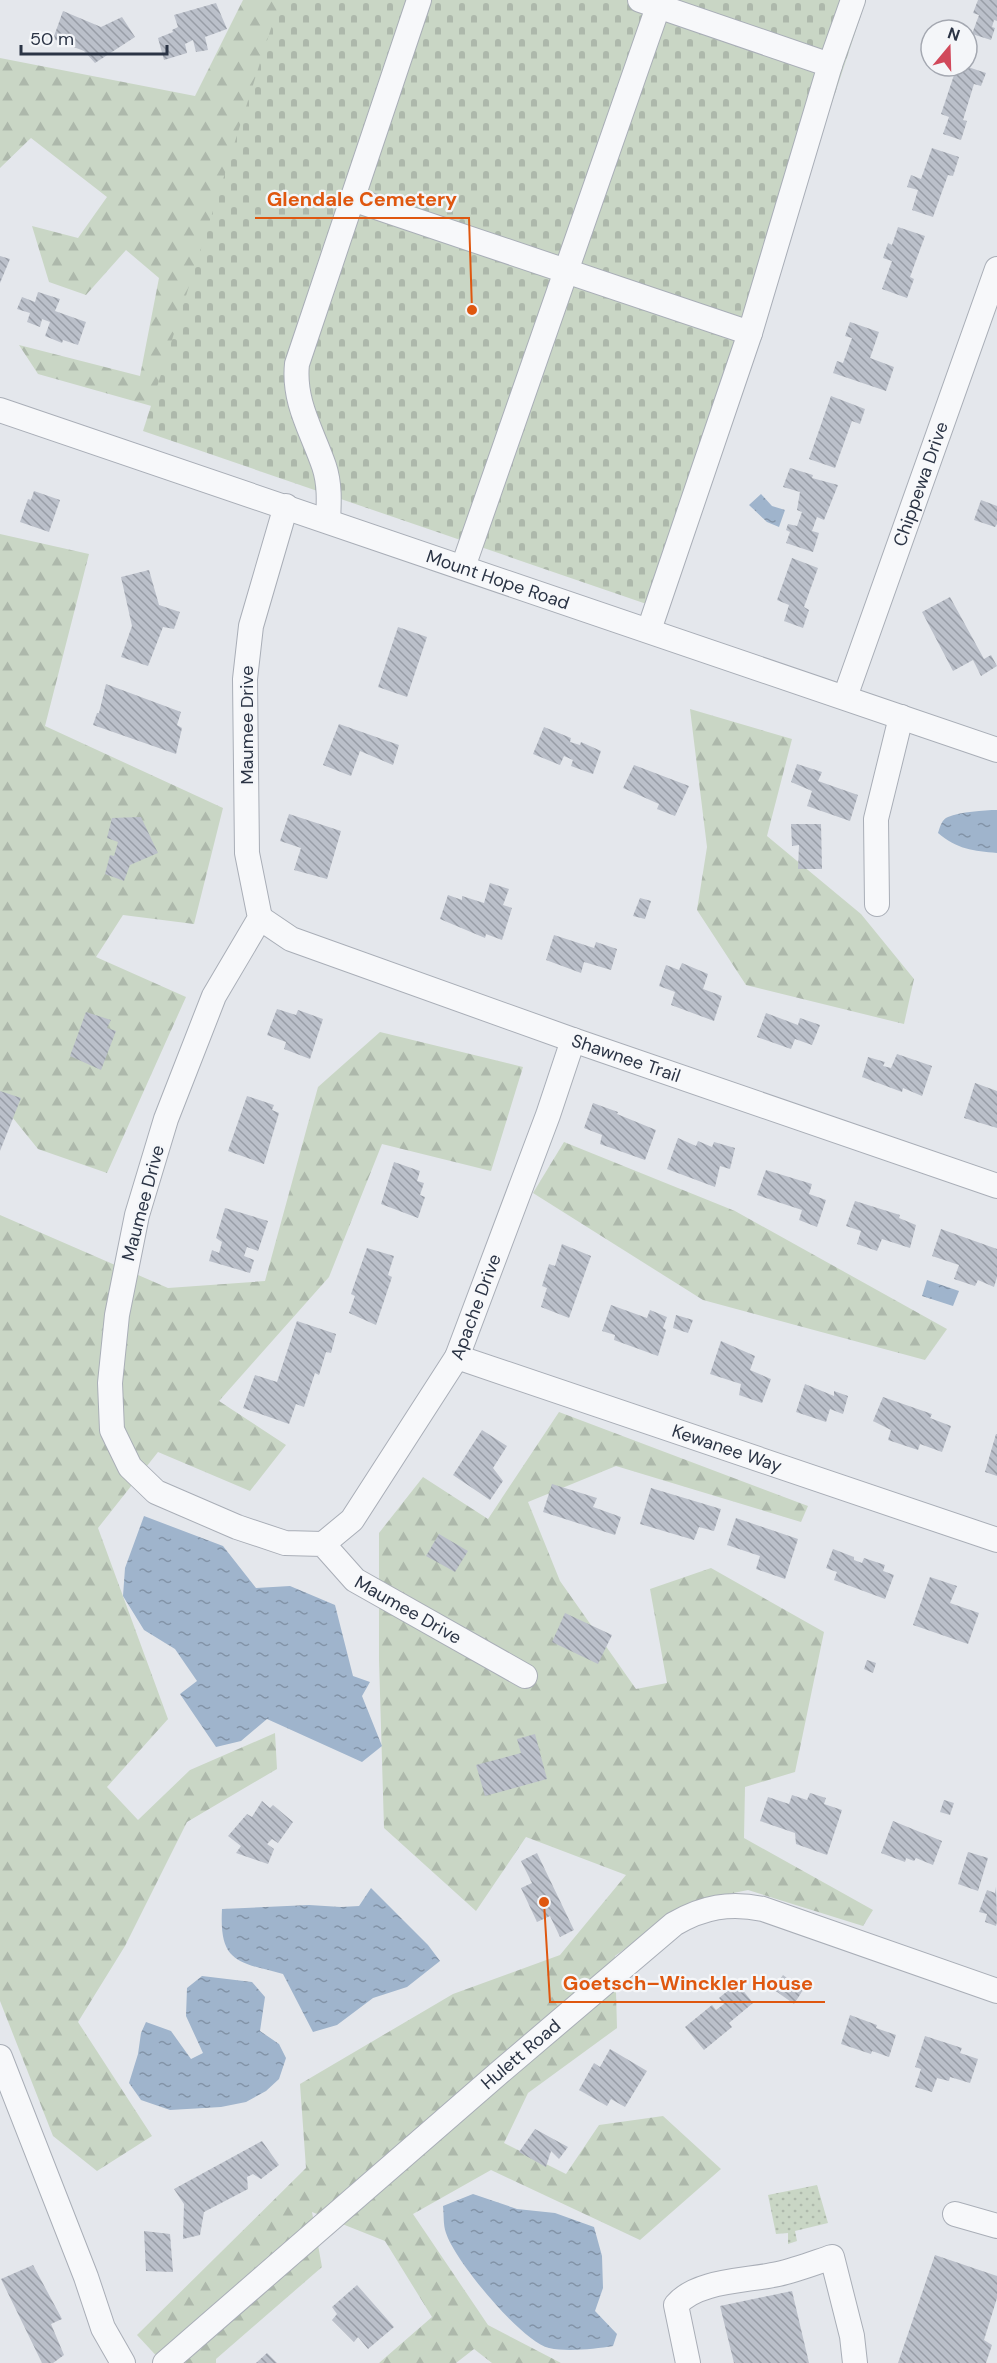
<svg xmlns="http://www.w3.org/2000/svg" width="997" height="2363" font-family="'DM Sans',sans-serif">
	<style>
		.forest { fill: url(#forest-firs) }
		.cemetery { fill: url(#cemetery-stones) }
		.park { fill: url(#park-dots) }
		.water { fill: url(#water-ripples) }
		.building { fill: url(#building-back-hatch) }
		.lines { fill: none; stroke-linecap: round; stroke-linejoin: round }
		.minor-casing { stroke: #a9aeb7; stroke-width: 26 }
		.minor { stroke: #f7f8fa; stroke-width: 24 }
		.labels { text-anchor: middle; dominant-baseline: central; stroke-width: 4.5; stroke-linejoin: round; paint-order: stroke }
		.street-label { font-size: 18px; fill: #2b3445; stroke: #f4f6f9 }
		.leader { fill: none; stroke: #df570f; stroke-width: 2 }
		.callout-dot { fill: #df570f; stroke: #f4f6f9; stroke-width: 2 }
		.callout-label { font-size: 20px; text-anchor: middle; font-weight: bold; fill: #df570f; stroke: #f4f6f9; stroke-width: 4.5; stroke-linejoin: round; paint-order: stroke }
	</style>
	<defs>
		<pattern id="forest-firs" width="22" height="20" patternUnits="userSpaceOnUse" patternTransform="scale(1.5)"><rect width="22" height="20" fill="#c9d6c5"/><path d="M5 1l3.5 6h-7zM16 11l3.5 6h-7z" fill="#adb8ab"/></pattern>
		<pattern id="cemetery-stones" width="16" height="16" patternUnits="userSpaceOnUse" patternTransform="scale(1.5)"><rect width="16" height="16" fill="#c9d6c5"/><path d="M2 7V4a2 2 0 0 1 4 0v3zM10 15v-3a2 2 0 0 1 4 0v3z" fill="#adb8ab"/></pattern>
		<pattern id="park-dots" width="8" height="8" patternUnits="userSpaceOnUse" patternTransform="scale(1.5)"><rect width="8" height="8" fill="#c9d6c5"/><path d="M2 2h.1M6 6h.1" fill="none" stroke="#adb8ab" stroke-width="1.8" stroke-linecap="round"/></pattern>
		<pattern id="water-ripples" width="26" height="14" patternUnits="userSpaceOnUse" patternTransform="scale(1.5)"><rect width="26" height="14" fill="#9fb4cc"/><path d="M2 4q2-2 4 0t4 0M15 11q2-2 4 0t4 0" fill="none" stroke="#8293a7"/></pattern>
		<pattern id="building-back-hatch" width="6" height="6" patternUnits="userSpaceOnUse" patternTransform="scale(1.5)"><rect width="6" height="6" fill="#bbc0ca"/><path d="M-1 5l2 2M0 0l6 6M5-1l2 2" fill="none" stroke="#989da6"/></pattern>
	</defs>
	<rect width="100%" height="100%" fill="#e4e7ec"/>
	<g class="forest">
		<polygon points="243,0 363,0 233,429 38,374 19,345 140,376 159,278 126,250 86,295 49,282 32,226 78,238 107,197 31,138 0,168 0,58 195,96"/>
		<polygon points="0,534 89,554 45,726 223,808 194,924 123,915 96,957 186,997 107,1173 38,1149 0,1102"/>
		<polygon points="690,709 792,739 767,836 861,914 914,979 904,1024 746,985 697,910 707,847"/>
		<polygon points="380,1032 523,1067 491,1171 382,1144 329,1277 219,1401 286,1445 250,1491 158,1452 98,1528 168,1719 107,1787 138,1820 190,1770 275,1733 277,1769 187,1822 125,1946 78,2022 152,2136 97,2171 53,2136 0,2001 0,1215 168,1288 265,1281 318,1087"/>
		<polygon points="564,1142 735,1211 947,1329 925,1360 703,1300 533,1193"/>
		<polygon points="559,1412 808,1506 801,1522 616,1466 528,1502 560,1581 636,1689 667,1683 650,1589 711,1568 824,1632 795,1772 745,1787 744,1838 873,1910 863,1926 748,1890 690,1902 615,1956 617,2028 528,2093 504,2143 566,2174 599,2125 663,2116 721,2169 640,2240 491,2170 413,2214 488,2325 561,2363 492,2363 474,2349 456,2363 379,2363 432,2317 385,2241 312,2212 322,2267 216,2359 216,2363 163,2363 137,2335 306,2168 300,2084 453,1994 560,1955 626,1875 526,1837 476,1911 384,1828 379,1660 379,1533 423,1477 488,1519"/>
	</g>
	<polygon class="cemetery" points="280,0 866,0 664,610 143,431"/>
	<polygon class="park" points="817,2185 828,2223 795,2231 797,2241 788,2244 788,2233 776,2234 768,2195"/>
	<g class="water">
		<polygon points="761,494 772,506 785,510 779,527 767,522 749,505"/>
		<path d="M997,810V853C974,851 956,849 938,833C940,827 942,819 948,817C960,812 984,810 997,810Z"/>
		<polygon points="927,1280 959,1291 953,1306 922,1296"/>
		<polygon points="144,1516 223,1546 256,1588 290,1586 335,1605 353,1676 370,1682 362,1696 382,1746 362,1762 267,1719 241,1741 216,1747 180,1694 197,1681 175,1649 144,1630 123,1596 125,1568"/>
		<path d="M371,1888L428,1945L440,1961L407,1987L373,1998L337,2025L313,2032L283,1974C238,1962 219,1963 222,1909L309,1905L341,1907L359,1906Z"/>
		<polygon points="202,1976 252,1982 265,1997 260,2031 279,2044 286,2058 279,2079 266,2091 246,2102 221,2107 170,2110 141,2100 129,2083 138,2054 141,2033 146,2022 171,2031 191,2059 203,2053 186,2016 187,1988"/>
		<path d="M473,2194L517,2209L555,2213L594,2227L602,2256L603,2288L595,2311L617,2334L613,2346C595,2349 567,2352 549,2348C521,2341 455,2261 446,2233C443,2225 444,2214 443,2206Z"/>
	</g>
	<g class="building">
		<polygon points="978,0 997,0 997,21 994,20 992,27 995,28 991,40 972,34 979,15 973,13"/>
		<polygon points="216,3 227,29 205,37 208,50 196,52 193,40 185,44 187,53 164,60 158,38 173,32 172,30 178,27 174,15"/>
		<polygon points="63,11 101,27 122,17 135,37 95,63 84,51 53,39"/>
		<polygon points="957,66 965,66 986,73 981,86 974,84 963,120 967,121 961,140 943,134 949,117 941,114"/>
		<polygon points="932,148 959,157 953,176 948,175 933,217 912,210 918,190 907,187 911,175 921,179"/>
		<polygon points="898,227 925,236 910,277 914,279 907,298 882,289 892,261 883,258 888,243 892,245"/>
		<polygon points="0,256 10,259 0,283"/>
		<polygon points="38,292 60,299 55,311 86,322 78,345 63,340 62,343 45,336 50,322 42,319 40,327 27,322 30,313 17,309 22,297 35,302"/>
		<polygon points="850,322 879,332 870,358 894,367 886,391 833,373 837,361 843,363 852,338 845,336"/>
		<polygon points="831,396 865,409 860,424 852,421 835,468 809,459"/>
		<polygon points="790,468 813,475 812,478 838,485 824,520 817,517 812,531 819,533 813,552 786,543 790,532 786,530 788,524 797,526 802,512 797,510 800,492 783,487"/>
		<polygon points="34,491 60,500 49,532 20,522 28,499 31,500"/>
		<polygon points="981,500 997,506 997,524 995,527 974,520"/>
		<polygon points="792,558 818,568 804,607 809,610 803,628 784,621 789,605 777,600"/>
		<polygon points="149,570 159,605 180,612 174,629 163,627 148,666 121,657 132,626 121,577"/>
		<polygon points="950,597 984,659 991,655 997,666 981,676 973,660 953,671 922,612"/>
		<polygon points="398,627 427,637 407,697 378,687"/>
		<polygon points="106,684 181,712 177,725 182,728 176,754 93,725 97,713 99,713"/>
		<polygon points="339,724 399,745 393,765 360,751 351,776 323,765"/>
		<polygon points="544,727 571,738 570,742 580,745 581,742 601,751 593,774 571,766 573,760 564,756 560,765 533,754"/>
		<polygon points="797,764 822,772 818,781 858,795 850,821 807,806 812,791 791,782"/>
		<polygon points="634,765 689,786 675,816 657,809 659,804 623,788"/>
		<polygon points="289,814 341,831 327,879 294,870 301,848 280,841"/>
		<polygon points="141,817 158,853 130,865 124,881 105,874 110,855 114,856 118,842 107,838 112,818"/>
		<polygon points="791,824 821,824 822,869 798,869 799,845 792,846"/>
		<polygon points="490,883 509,889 503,905 512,908 502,940 486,934 485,938 440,919 448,895 462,900 462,896 484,903"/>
		<polygon points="640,898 651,901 645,919 633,916"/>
		<polygon points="554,935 594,948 596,942 617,949 611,970 584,962 581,973 546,960"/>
		<polygon points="682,963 708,974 703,989 722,996 714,1021 671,1005 675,992 659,986 666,965 679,970"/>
		<polygon points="277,1009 296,1015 298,1010 323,1019 310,1059 284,1049 286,1042 267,1035"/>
		<polygon points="86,1012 111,1020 107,1028 116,1031 101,1070 70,1056"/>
		<polygon points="766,1013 798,1025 800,1018 820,1025 812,1045 795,1039 791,1049 757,1037"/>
		<polygon points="897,1054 932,1066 922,1096 903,1088 902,1092 862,1077 868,1057 885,1062 883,1066 891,1068"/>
		<polygon points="975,1083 997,1091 997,1128 964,1118"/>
		<polygon points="0,1091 21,1098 0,1151"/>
		<polygon points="247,1096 274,1105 272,1110 279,1113 264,1164 228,1151"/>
		<polygon points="593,1103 618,1112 617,1114 656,1130 645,1160 600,1144 602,1135 584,1128"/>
		<polygon points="678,1138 696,1146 698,1141 712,1147 714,1142 735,1148 730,1169 720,1166 715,1187 667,1169"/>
		<polygon points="394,1162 420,1171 417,1181 424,1183 420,1195 425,1197 418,1218 381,1204"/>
		<polygon points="766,1170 812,1184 809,1194 826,1200 817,1227 799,1220 802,1210 757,1195"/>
		<polygon points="855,1201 900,1215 899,1218 916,1225 910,1248 882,1239 877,1251 857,1244 861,1231 846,1226"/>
		<polygon points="225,1208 268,1221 258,1251 247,1247 244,1256 254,1260 250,1273 209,1261 212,1250 219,1253 222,1242 216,1238"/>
		<polygon points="941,1229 997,1249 997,1277 994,1287 978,1280 975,1286 954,1279 959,1265 932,1256"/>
		<polygon points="562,1244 591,1256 569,1318 541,1307 547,1288 542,1286 549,1264 555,1266"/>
		<polygon points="367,1248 394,1256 388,1275 392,1277 376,1325 349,1313 355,1296 351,1294"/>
		<polygon points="611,1305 647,1318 650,1310 667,1317 663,1328 666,1330 658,1356 614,1340 615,1335 602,1331"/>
		<polygon points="676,1315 693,1320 688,1333 673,1328"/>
		<polygon points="297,1321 336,1334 331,1353 326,1352 319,1375 315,1373 304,1407 296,1404 289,1424 243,1408 255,1375 277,1382"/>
		<polygon points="721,1341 755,1356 750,1370 771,1379 762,1403 739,1395 741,1384 710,1374"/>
		<polygon points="805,1384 834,1396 834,1391 848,1396 843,1414 830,1409 826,1422 796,1412"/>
		<polygon points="883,1397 932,1414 930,1418 951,1426 942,1452 920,1444 918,1450 888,1440 891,1430 873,1421"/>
		<polygon points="482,1430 507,1446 493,1468 503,1481 490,1500 453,1475"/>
		<polygon points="996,1434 997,1434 997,1476 985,1472"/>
		<polygon points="552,1484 597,1498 593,1507 621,1517 615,1535 543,1512"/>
		<polygon points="651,1488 721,1509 714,1531 699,1527 694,1540 640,1524"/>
		<polygon points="736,1518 798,1539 785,1579 756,1569 760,1556 727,1545"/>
		<polygon points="439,1534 468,1551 455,1572 426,1556"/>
		<polygon points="833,1549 854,1557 854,1560 862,1563 864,1558 885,1565 883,1571 894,1575 885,1599 834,1580 837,1572 826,1568"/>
		<polygon points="930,1577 957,1586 950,1603 979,1613 968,1644 913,1625"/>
		<polygon points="565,1613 612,1635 598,1664 552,1642"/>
		<polygon points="867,1660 876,1663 873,1673 864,1669"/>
		<polygon points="535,1734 547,1779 485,1796 476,1765 521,1753 517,1739"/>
		<polygon points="810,1793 826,1798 824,1804 842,1810 827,1855 796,1844 795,1833 760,1821 768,1797 789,1804 792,1795 807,1800"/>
		<polygon points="944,1800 954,1803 950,1815 940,1812"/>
		<polygon points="262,1801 270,1808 273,1805 293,1822 278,1843 272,1839 267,1844 274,1849 268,1864 236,1853 241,1846 228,1836 247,1814 252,1817"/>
		<polygon points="893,1821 942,1841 933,1865 916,1858 914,1861 906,1858 905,1862 881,1853"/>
		<polygon points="968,1852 988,1858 978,1891 958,1884"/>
		<polygon points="537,1853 574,1930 560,1937 550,1916 537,1922 521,1888 532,1883 521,1861"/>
		<polygon points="996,1887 997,1921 996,1926 985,1922 987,1914 979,1912 987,1890 995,1893"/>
		<polygon points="783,1975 803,1990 794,2004 773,1989"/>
		<polygon points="737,1983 753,2003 729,2023 732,2027 704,2050 685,2027 712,2005 716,2010 724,2004 719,1998"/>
		<polygon points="850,2015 877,2025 876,2028 896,2035 889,2057 872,2051 871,2054 841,2044"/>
		<polygon points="925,2036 962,2048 960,2053 978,2059 970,2083 950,2077 949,2081 937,2078 932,2092 915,2087 921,2069 915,2067"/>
		<polygon points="610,2049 647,2071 625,2107 611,2099 607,2106 579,2090 594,2063 600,2067"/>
		<polygon points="535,2129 568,2147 559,2159 551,2151 546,2167 519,2152"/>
		<polygon points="262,2141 279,2165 261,2179 253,2174 247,2177 248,2189 204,2212 200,2235 183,2239 184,2204 174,2189"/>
		<polygon points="144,2231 170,2234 173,2272 146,2271"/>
		<polygon points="935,2255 997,2276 997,2298 984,2340 992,2345 986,2363 898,2363"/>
		<polygon points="33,2265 62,2319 51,2324 64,2355 53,2363 42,2363 1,2279"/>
		<polygon points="357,2285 394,2327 368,2349 358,2337 354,2342 332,2320 337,2314 332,2307"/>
		<polygon points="792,2291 809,2363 734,2363 720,2306"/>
		<polygon points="267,2353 277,2363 256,2363"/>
	</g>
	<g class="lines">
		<defs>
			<g id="minor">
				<polyline points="640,0 830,65"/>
				<polyline points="352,199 750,333"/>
				<path id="s1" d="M0,410L997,750"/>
				<path id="s2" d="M286,506L251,626L245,679L247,853L260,918L214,996L166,1119L137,1215L117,1315L110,1383L112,1430L130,1467L156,1492L237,1527L285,1543L323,1544L355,1580L525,1676"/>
				<path d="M328,521C329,502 330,484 324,466C312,431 293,402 297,364L419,0"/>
				<polyline points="463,567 658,7"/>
				<polyline points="649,630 750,333 830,65 853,0"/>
				<path id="s3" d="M845,697L997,269"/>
				<polyline points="877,904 876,819 901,717"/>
				<path id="s4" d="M260,918L291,939L573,1040L997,1186"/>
				<path id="s5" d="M457,1357L997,1540"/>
				<path id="s6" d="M323,1544L352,1520L457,1357L548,1115L573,1040"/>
				<polyline points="0,2057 86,2277 103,2328 123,2363"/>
				<polyline points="955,2214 997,2226"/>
				<path id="s7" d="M165,2363L500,2072L674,1924C703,1907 730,1902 763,1909L997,1991"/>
				<path d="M688,2363L676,2305C697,2280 747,2281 778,2274C796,2270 814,2263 832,2257L852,2336L855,2363"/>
			</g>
		</defs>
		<use href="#minor" class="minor-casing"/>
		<use href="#minor" class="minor"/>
	</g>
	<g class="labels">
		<g class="street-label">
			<text stroke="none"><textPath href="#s3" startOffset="226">Chippewa Drive</textPath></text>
			<text stroke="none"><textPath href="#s1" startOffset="526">Mount Hope Road</textPath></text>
			<text transform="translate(247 725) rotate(-90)">Maumee Drive</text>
			<text stroke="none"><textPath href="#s4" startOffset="393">Shawnee Trail</textPath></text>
			<text transform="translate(143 1203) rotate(-75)">Maumee Drive</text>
			<text stroke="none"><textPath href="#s6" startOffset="285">Apache Drive</textPath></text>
			<text stroke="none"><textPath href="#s5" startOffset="285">Kewanee Way</textPath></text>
			<text stroke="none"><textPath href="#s2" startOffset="1322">Maumee Drive</textPath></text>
			<text stroke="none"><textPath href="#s7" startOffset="471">Hulett Road</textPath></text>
		</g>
	</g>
	<path class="leader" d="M472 310L469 218H255M544 1902L550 2002H825"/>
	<g class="callout-dot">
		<circle cx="472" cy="310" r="6"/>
		<circle cx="544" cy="1902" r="6"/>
	</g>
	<g class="callout-label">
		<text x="362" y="206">Glendale Cemetery</text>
		<text x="688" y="1990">Goetsch–Winckler House</text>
	</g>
	<g transform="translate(949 48) rotate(19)"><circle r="28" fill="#f4f6f9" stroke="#a4a8b1" stroke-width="1.5"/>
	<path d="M0-4.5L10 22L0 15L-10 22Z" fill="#d1495b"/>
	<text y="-9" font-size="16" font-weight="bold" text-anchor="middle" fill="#2b3445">N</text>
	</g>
	<path d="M21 45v9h146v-9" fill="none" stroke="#2b3445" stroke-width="3"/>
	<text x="30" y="45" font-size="18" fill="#2b3445" stroke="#f4f6f9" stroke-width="4.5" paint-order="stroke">50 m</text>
</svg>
